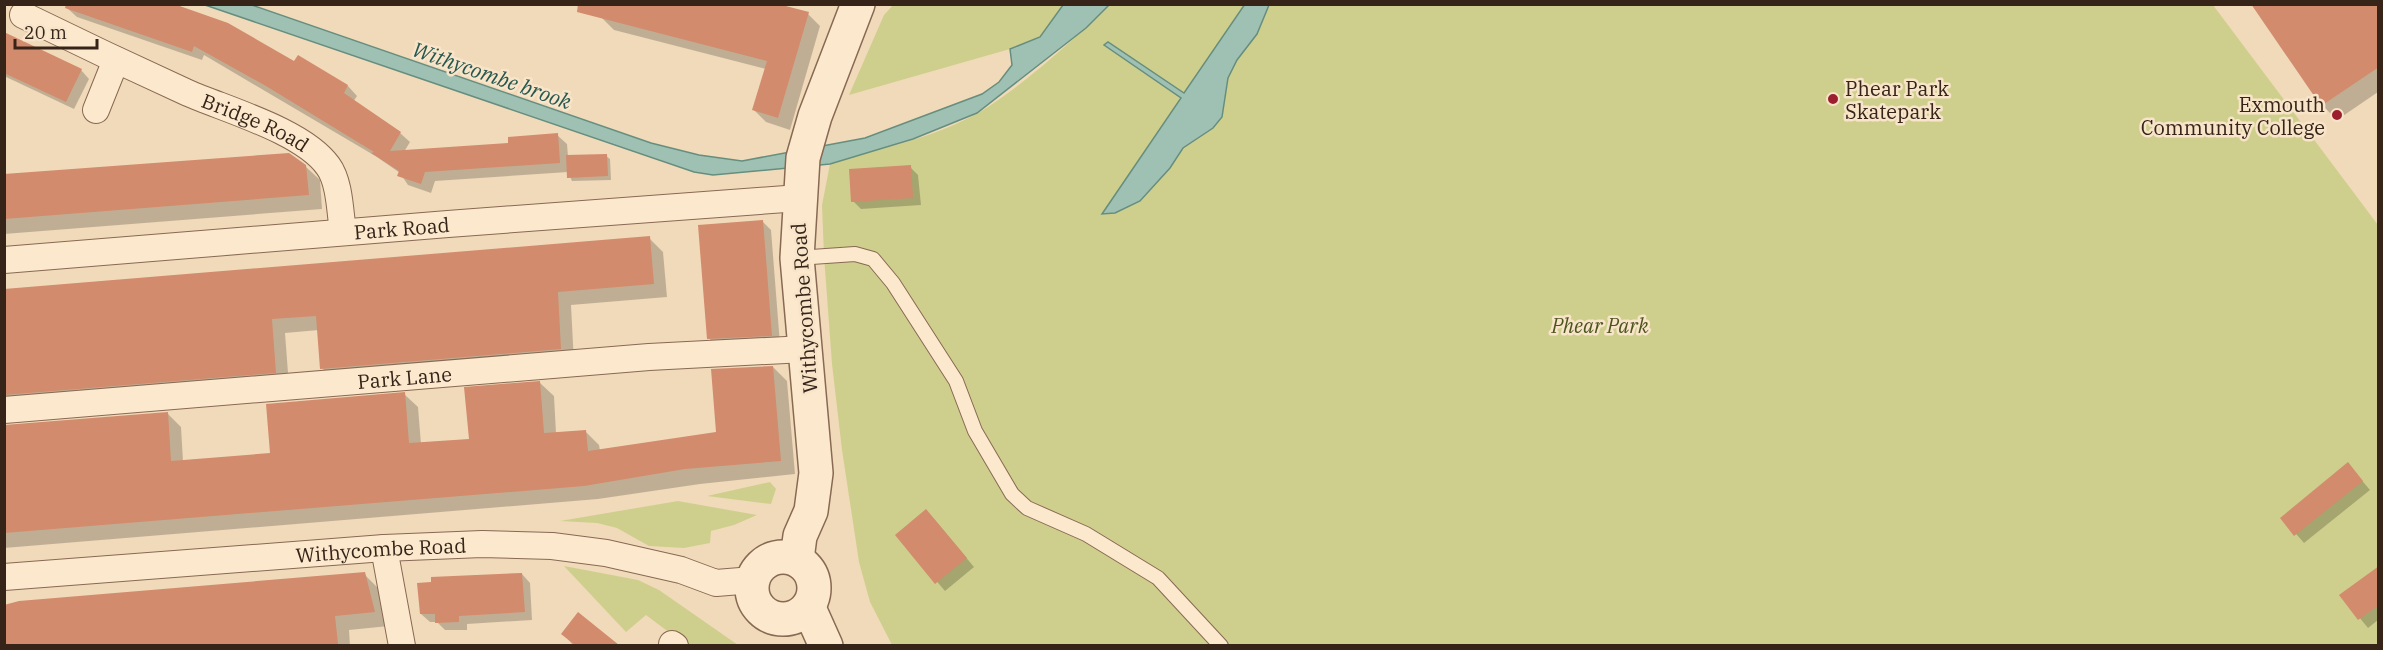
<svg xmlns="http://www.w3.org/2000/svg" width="2383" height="650" font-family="'IBM Plex Serif',serif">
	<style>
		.green { fill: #cfcf8d }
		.water { fill: #9fc1b3; stroke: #668e7f; stroke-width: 1.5 }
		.shadow { fill: #0003 }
		.building { fill: #d28b6c }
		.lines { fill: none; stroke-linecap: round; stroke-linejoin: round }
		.service-casing { stroke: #886953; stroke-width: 16 }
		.minor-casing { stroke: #886953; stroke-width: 28 }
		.tertiary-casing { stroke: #886953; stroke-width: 36 }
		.service { stroke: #fbe8cd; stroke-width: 14 }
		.minor { stroke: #fbe8cd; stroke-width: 26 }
		.tertiary { stroke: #fbe8cd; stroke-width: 33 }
		.poi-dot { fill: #9b1f2e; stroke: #f8e5c9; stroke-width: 2 }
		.labels { text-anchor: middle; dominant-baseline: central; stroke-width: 5; stroke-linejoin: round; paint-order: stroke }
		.poi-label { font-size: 20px; fill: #362419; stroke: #f8e5c9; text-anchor: start }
		.street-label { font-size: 20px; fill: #362419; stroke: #f8e5c9 }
		.park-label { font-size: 20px; font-style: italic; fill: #4c541e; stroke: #f8e5c9 }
		.water-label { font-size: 21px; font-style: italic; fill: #27574e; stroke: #f8e5c9 }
	</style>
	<rect width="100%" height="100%" fill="#f1daba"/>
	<g class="green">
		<polygon points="893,5 1063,5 1040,37 1010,49 849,95 884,15"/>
		<path d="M1109,5H2213L2378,225V645H892L870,602L859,562L842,450L832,364L824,256L822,205L830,164C879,149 933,138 978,113C1019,89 1075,39 1109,5Z"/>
		<polygon points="770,482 776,489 771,504 707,496"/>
		<polygon points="678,501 757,515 734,525 711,531 710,543 684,548 649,546 617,528 597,523 560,521"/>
		<polygon points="564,566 638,580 659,590 738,645 686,645 646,615 626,632"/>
	</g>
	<g class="water">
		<polygon points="1245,4 1269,5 1257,34 1237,60 1228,78 1222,117 1213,128 1183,148 1170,168 1140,201 1115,213 1102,214 1181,98 1104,45 1108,42 1184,93"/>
		<polygon points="205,5 252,5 651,143 699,155 742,161 865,138 982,94 999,82 1012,65 1010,49 1040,37 1063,5 1109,5 1086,28 977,113 913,139 830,164 713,175 694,172"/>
	</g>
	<g class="shadow">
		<polygon points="575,4 772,4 808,14 820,26 790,130 766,122 754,110 766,69 614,30 602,18 603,12"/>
		<polygon points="2378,4 2378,92 2337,120 2322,105"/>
		<polygon points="67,8 294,63 299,57 348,86 357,96 353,102 400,133 410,142 404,152 510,145 557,135 567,144 568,156 606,156 610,159 611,180 572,181 568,172 435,181 431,193 408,185 400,173 377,157 204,55 202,60 77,17"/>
		<polygon points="4,33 81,70 89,79 74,109 4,76"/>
		<polygon points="305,166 320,180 322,209 4,234 4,176"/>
		<polygon points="910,167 918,175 921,205 861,209 853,201"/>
		<polygon points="763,222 771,230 780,344 717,347 709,338"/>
		<polygon points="649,238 663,252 667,297 571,305 574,363 335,382 322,368 319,330 285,333 289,386 4,417 4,290"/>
		<polygon points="773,367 787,381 795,474 700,484 598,499 4,548 4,426 167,413 181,427 183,461 272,455 404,394 418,407 421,444 470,440 540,383 554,396 556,433 585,431 599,445 600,451 718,433"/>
		<polygon points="2348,464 2370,490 2304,543 2282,518"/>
		<polygon points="934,519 974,567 945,591 897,535"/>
		<polygon points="2378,573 2378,620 2368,628 2341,595"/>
		<polygon points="364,574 379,589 389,626 349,630 350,646 4,646 4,607"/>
		<polygon points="522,574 530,583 532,620 467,624 467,630 445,630 437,622 430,622 421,614"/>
		<polygon points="579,614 616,646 574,646 563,634"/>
	</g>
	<g class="building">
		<polygon points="66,4 174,4 228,23 294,61 298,55 348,85 344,93 401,132 390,151 508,143 508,137 558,133 560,163 425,172 421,184 397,176 399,171 371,153 374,152 266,86 194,46 192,52 65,8"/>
		<polygon points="578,4 778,4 809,12 778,118 752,110 767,61 577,12"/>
		<polygon points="2251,4 2379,4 2379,67 2321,106"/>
		<polygon points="4,32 82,69 66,102 4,73"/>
		<polygon points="289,153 306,165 309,195 4,219 4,174"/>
		<polygon points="607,154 608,176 567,178 566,155"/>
		<polygon points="911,165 913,198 851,202 849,169"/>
		<polygon points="763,220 772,336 707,339 698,225"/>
		<polygon points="650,236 654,284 558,292 561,349 320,369 316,316 272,319 276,373 4,395 4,289"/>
		<polygon points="773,366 781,461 685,469 584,486 4,533 4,425 168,412 171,461 270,453 266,404 405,392 409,443 469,439 464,387 540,381 544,433 586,430 588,451 716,432 711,369"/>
		<polygon points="2348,462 2363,481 2294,536 2280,518"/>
		<polygon points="926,509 967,558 935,584 895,535"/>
		<polygon points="2379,566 2379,605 2358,620 2339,595"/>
		<polygon points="365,572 375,612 335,616 338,644 4,645 4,605 19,601"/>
		<polygon points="522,573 525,612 459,616 459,622 435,623 435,614 420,614 417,583 431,582 431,577"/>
		<polygon points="578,612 619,645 575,645 561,634"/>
	</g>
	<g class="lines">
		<defs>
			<polyline id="service" points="797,258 855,254 873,259 893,283 956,381 975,431 1012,494 1027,508 1086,534 1158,578 1221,646"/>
			<g id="minor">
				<path id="s1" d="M23,15C78,42 133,68 188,93C227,110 303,131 328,166C340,182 340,213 343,232"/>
				<polyline points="96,110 116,60"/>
				<path id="s2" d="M4,260L448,224L799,198"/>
				<path id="s3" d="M4,410L649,357L805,349"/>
				<polyline points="384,548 402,646"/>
				<path id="s4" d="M4,577L384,548L482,544L552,546L606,553L681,570L716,583L753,580"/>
				<polyline points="672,644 675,646"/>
			</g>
			<g id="tertiary">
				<circle cx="783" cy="588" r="31"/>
				<polyline points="797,559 800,536 811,511 816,473 797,258 803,158 815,116 858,4"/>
				<polyline points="809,608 826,646"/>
			</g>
		</defs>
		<use href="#service" class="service-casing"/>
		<use href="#minor" class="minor-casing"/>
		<use href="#tertiary" class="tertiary-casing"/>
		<use href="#service" class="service"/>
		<use href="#minor" class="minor"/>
		<use href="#tertiary" class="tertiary"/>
	</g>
	<g class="poi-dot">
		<circle cx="1833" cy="99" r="6"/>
		<circle cx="2337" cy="115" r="6"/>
	</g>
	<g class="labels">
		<g class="poi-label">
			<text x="1845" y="88">Phear Park<tspan x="1845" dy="23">Skatepark</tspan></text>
			<text x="2325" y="104" text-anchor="end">Exmouth<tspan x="2325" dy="23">Community College</tspan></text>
		</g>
		<g class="street-label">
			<text stroke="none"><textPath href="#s1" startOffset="256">Bridge Road</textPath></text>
			<text stroke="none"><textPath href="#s2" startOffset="399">Park Road</textPath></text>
			<text transform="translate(804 308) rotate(-94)">Withycombe Road</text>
			<text stroke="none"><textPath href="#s3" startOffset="402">Park Lane</textPath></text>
			<text stroke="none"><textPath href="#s4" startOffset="378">Withycombe Road</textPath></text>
		</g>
		<g class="park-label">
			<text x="1600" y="325">Phear Park</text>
		</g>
		<g class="water-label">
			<text transform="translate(492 75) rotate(19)">Withycombe brook</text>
		</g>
	</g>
	<rect width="2383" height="650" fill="none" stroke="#362419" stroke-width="12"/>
	<path d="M15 39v9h82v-9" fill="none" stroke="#362419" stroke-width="3"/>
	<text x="24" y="39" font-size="18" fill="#362419" stroke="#f8e5c9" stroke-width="4.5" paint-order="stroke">20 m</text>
</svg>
